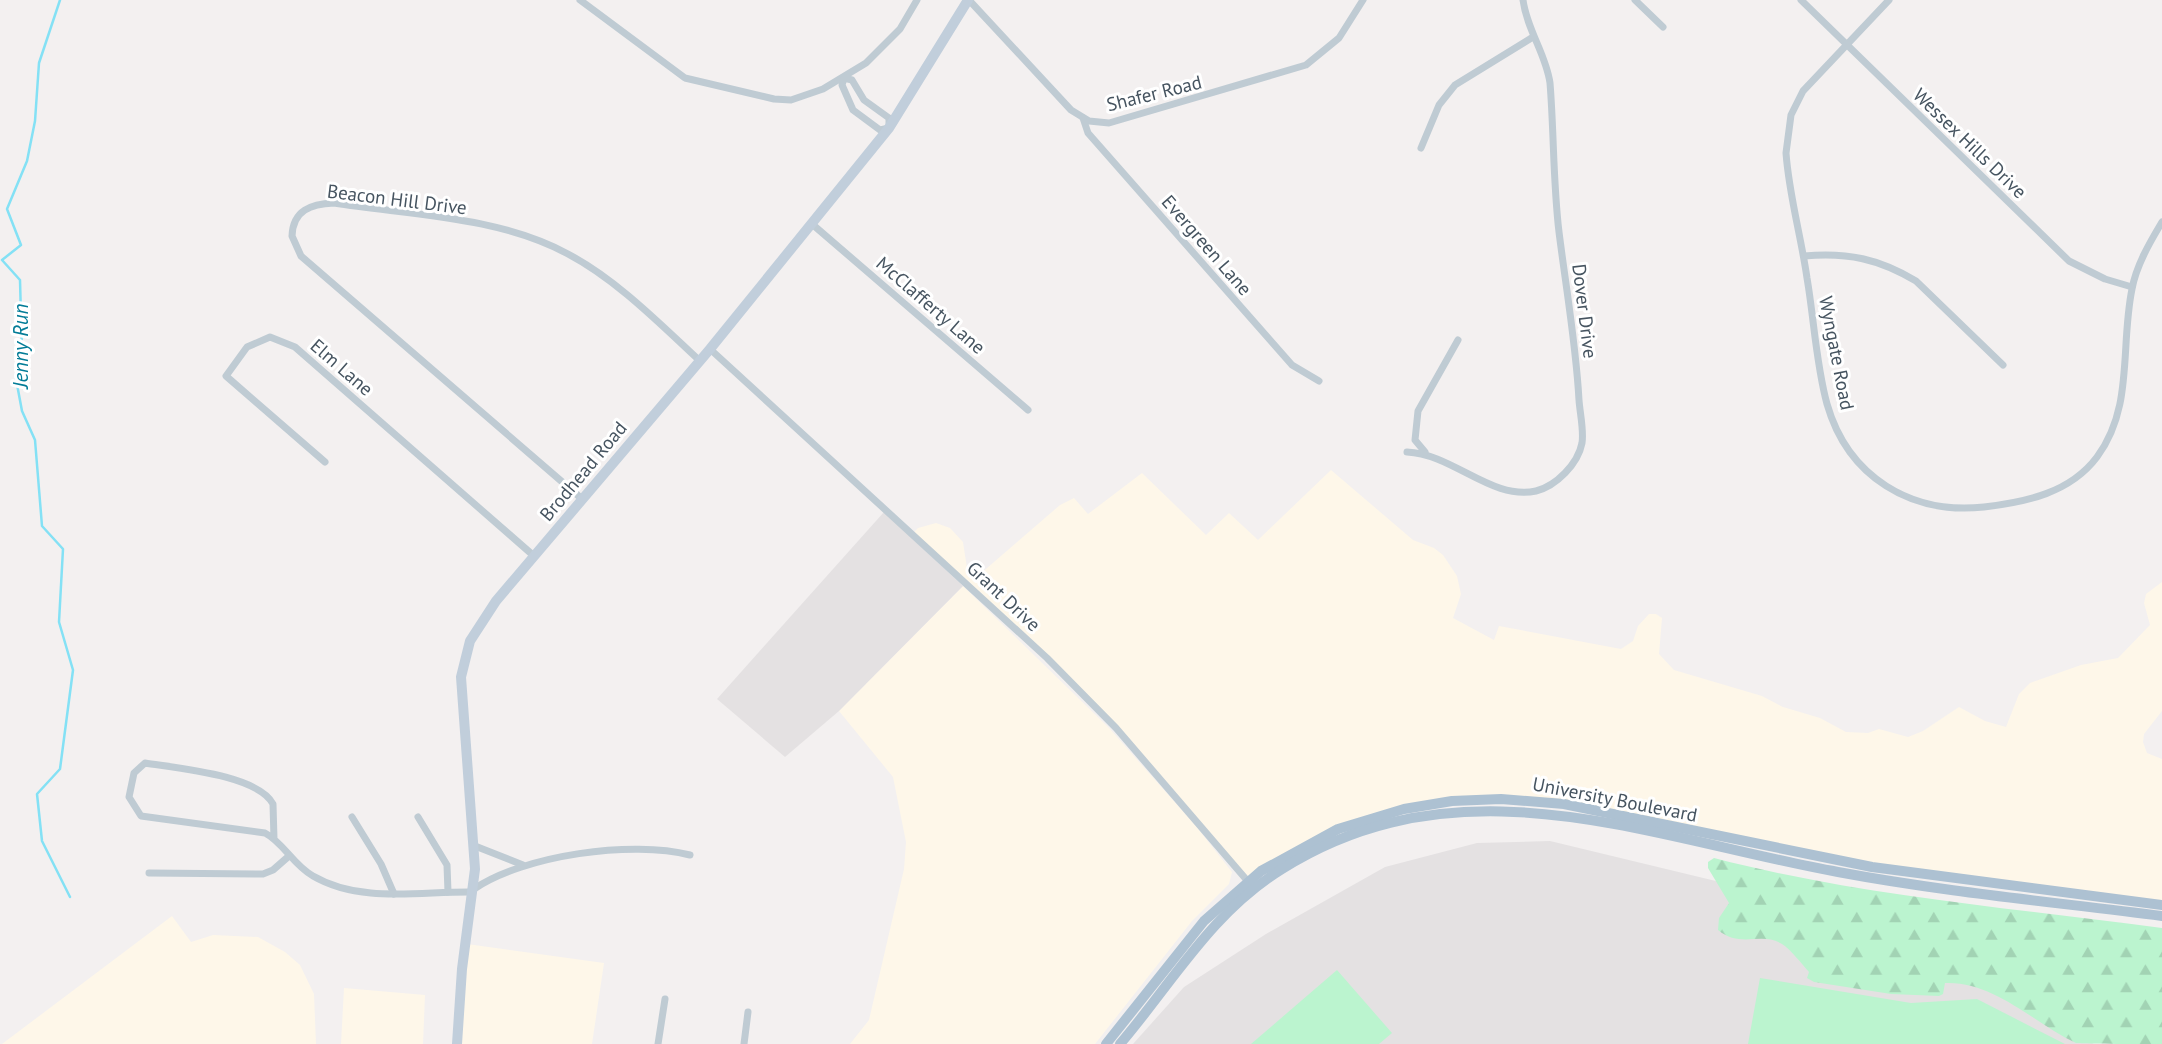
<svg xmlns="http://www.w3.org/2000/svg" width="2162" height="1044" font-family="'PT Sans',sans-serif">
	<style>
		.commercial { fill: #fef7e9 }
		.education { fill: #e4e1e2 }
		.green { fill: #bbf4cf }
		.forest { fill: url(#forest-firs) }
		.lines { fill: none; stroke-linecap: round; stroke-linejoin: round }
		.stream { stroke: #84e1f5; stroke-width: 2.5 }
		.street { stroke: #bfcbd3; stroke-width: 7 }
		.secondary { stroke: #c1cedb; stroke-width: 10 }
		.primary { stroke: #adc1d2; stroke-width: 10 }
		.labels { text-anchor: middle; dominant-baseline: central; stroke-width: 6; stroke-linejoin: round; paint-order: stroke }
		.street-label { font-size: 19px; fill: #465460; stroke: #fff }
		.water-label { font-size: 21px; font-style: italic; fill: #037c97; stroke: #fff }
	</style>
	<defs>
		<pattern id="forest-firs" width="22" height="20" patternUnits="userSpaceOnUse" patternTransform="scale(1.75)"><rect width="22" height="20" fill="#bbf4cf"/><path d="M5 1l3.5 6h-7zM16 11l3.5 6h-7z" fill="#a2d3b4"/></pattern>
	</defs>
	<rect width="100%" height="100%" fill="#f3f0f0"/>
	<g class="commercial">
		<polygon points="1331,470 1413,540 1434,548 1443,555 1457,576 1461,594 1453,618 1494,640 1499,626 1621,649 1633,641 1638,626 1649,614 1656,614 1662,618 1659,654 1674,670 1762,696 1783,707 1820,718 1846,732 1868,733 1879,729 1908,737 1923,731 1959,707 1985,721 2006,727 2019,694 2030,683 2081,665 2118,658 2150,625 2144,603 2146,594 2162,582 2162,711 2144,734 2143,742 2147,753 2162,759 2162,905 1951,879 1564,804 1476,799 1360,822 1248,880 1116,728 913,533 918,528 936,523 950,528 963,542 967,568 979,575 1060,505 1074,498 1088,514 1142,473 1206,535 1229,513 1258,540"/>
		<polygon points="963,586 1109,728 1195,825 1232,872 1229,884 1192,921 1095,1044 850,1044 869,1020 904,869 906,842 893,777 839,711"/>
		<polygon points="172,916 191,942 213,935 258,937 285,952 300,965 314,994 316,1044 2,1044"/>
		<polygon points="467,944 604,963 592,1044 457,1044"/>
		<polygon points="344,988 425,995 423,1044 341,1044"/>
	</g>
	<g class="education">
		<polygon points="884,512 963,586 839,711 785,757 717,699"/>
		<polygon points="1550,841 1824,907 2094,1044 1133,1044 1184,987 1266,934 1385,867 1477,843"/>
	</g>
	<g class="green">
		<polygon points="1337,970 1392,1033 1379,1044 1251,1044"/>
		<polygon points="1760,978 1911,1003 1977,999 2065,1044 1748,1044"/>
	</g>
	<path class="forest" d="M1714,858C1860,896 2013,908 2162,928V1044C2146,1044 2086,1044 2076,1043C2034,1023 1994,981 1945,983L1943,994L1939,996L1891,994L1814,982L1807,978L1809,972C1803,965 1789,948 1782,944C1761,931 1741,949 1718,930L1719,918L1729,903L1708,868V862Z"/>
	<g class="lines">
		<polyline class="stream" points="60,0 39,63 35,121 27,161 7,209 21,245 2,260 20,280 22,353 16,379 22,411 35,440 42,526 63,549 59,622 73,670 60,769 37,794 42,841 70,897"/>
		<g class="street">
			<polyline points="580,0 685,78 774,99 791,100 823,89 866,63 900,29 917,0"/>
			<polyline points="969,0 1071,110 1089,121 1109,123 1306,65 1339,38 1363,0"/>
			<polyline points="1635,0 1663,27"/>
			<polyline points="1801,0 2069,261 2105,279 2132,287"/>
			<path d="M1889,0L1803,91L1791,115L1786,153C1789,195 1801,236 1807,278C1814,319 1816,364 1827,404C1848,477 1911,515 1984,507C2026,502 2070,493 2097,457C2134,407 2120,347 2132,289C2136,266 2150,242 2162,222"/>
			<polygon points="844,78 852,80 864,100 889,118 889,128 880,130 853,110 842,85"/>
			<polyline points="1083,118 1088,133 1292,365 1319,381"/>
			<polyline points="1421,148 1439,105 1455,85 1533,37"/>
			<polyline points="812,224 1028,410"/>
			<path d="M1804,256C1848,252 1879,259 1916,281L2003,365"/>
			<polyline points="710,349 1047,658 1116,728 1251,885"/>
			<path d="M1407,452C1453,454 1492,501 1536,491C1556,486 1578,464 1582,443C1584,430 1580,414 1579,400C1576,344 1566,288 1559,232C1553,182 1554,133 1550,83C1546,54 1527,30 1523,0"/>
			<polyline points="1425,452 1415,440 1418,411 1458,340"/>
			<polyline points="325,462 226,376 247,347 270,337 295,347 534,556"/>
			<path d="M582,499L301,256L292,236C293,210 311,204 334,203C410,215 498,216 568,254C617,280 659,323 700,361"/>
			<polyline points="352,817 381,864 394,894"/>
			<polyline points="418,817 447,865 448,892"/>
			<path d="M274,839L273,804C258,775 176,768 145,763L134,773L129,797L141,816L265,833C284,843 293,865 313,876C361,904 421,891 473,892"/>
			<polyline points="475,846 523,865"/>
			<polyline points="149,873 263,874 273,870 289,856"/>
			<path d="M474,889C524,855 632,840 690,855"/>
			<polyline points="658,1044 665,999"/>
			<polyline points="744,1044 748,1012"/>
		</g>
		<polyline class="secondary" points="457,1044 462,969 475,869 461,677 470,641 496,601 710,349 889,128 968,0"/>
		<g class="primary">
			<polyline points="1106,1044 1204,921 1261,871 1338,829 1404,809 1452,801 1501,799 1564,804 1872,867 2162,905"/>
			<path d="M1120,1044C1173,982 1211,913 1282,869C1462,756 1650,838 1838,872C1945,892 2054,902 2162,916"/>
		</g>
	</g>
	<g class="labels">
		<g class="street-label">
			<text transform="translate(1154 93) rotate(-14)">Shafer Road</text>
			<text transform="translate(1970 143) rotate(44)">Wessex Hills Drive</text>
			<text transform="translate(397 199) rotate(7)">Beacon Hill Drive</text>
			<text transform="translate(1207 245) rotate(49)">Evergreen Lane</text>
			<text transform="translate(931 305) rotate(41)">McClafferty Lane</text>
			<text transform="translate(1585 311) rotate(83)">Dover Drive</text>
			<text transform="translate(1837 353) rotate(79)">Wyngate Road</text>
			<text transform="translate(342 367) rotate(41)">Elm Lane</text>
			<text transform="translate(583 471) rotate(-50)">Brodhead Road</text>
			<text transform="translate(1004 596) rotate(43)">Grant Drive</text>
			<text transform="translate(1615 799) rotate(11)">University Boulevard</text>
		</g>
		<g class="water-label">
			<text transform="translate(20 346) rotate(-90)">Jenny Run</text>
		</g>
	</g>
</svg>
